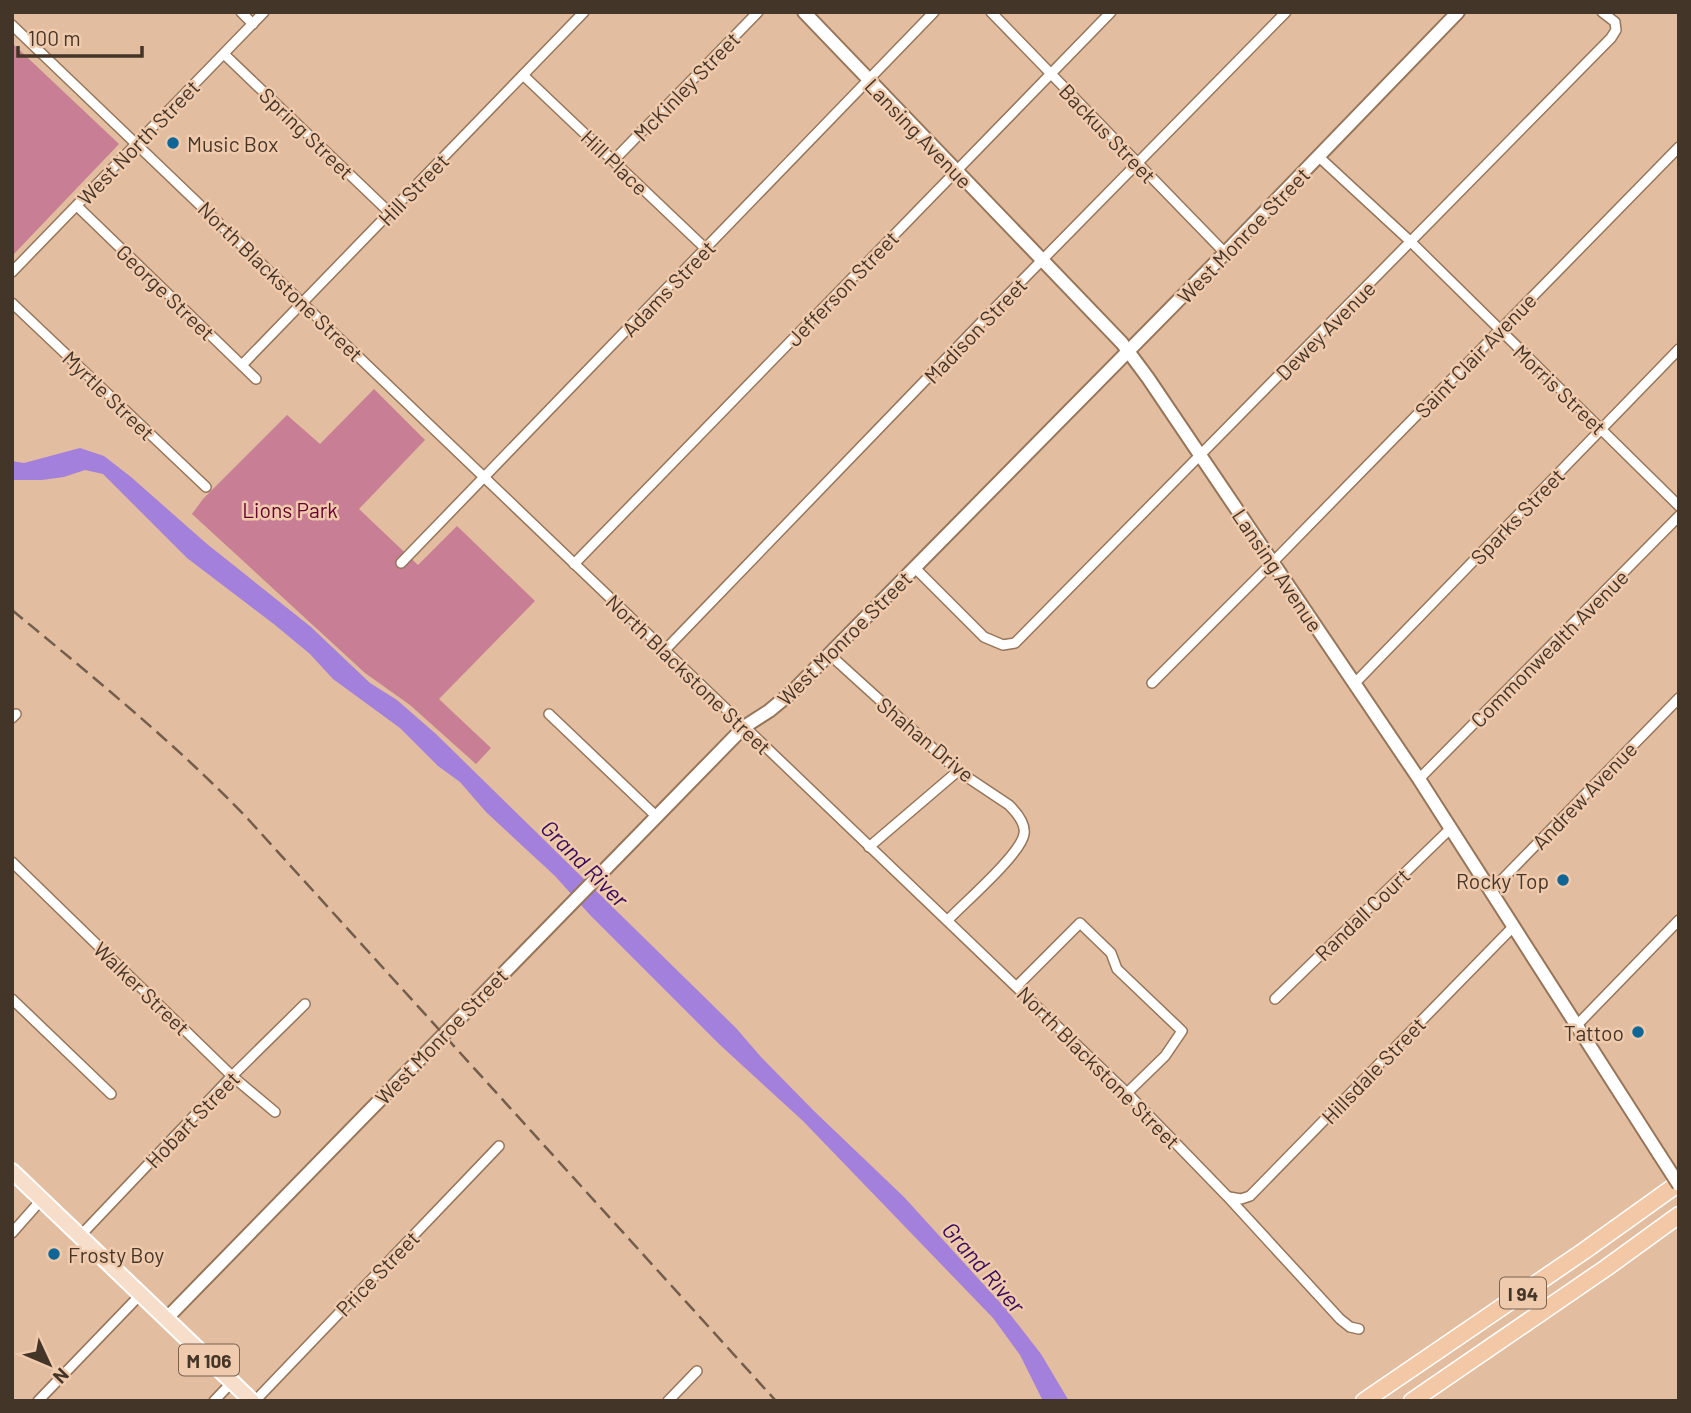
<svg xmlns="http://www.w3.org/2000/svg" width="1691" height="1413" font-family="Barlow,sans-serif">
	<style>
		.green { fill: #c87e94 }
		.water { fill: #a380dc }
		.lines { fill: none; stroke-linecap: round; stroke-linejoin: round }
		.street-casing { stroke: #977559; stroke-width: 12 }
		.secondary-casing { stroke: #977559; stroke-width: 16 }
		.primary-casing { stroke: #fff; stroke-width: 18 }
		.highway-casing { stroke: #fff; stroke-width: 19 }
		.street { stroke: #fff; stroke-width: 9 }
		.secondary { stroke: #fff; stroke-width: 12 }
		.primary { stroke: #f7deca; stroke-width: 14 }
		.highway { stroke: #f2c8a7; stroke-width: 16 }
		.rail { stroke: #735d4c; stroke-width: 2.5; stroke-dasharray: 14 7; stroke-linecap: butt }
		.secondary-bridge-casing { stroke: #977559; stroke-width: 16; stroke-linecap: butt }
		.secondary-bridge { stroke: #fff; stroke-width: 12 }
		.poi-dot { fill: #0e6697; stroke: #f0caac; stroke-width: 2.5 }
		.labels { text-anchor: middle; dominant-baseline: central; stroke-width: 5; stroke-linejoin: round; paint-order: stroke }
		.shield { fill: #f0caac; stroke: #786250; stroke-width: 2 }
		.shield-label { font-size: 19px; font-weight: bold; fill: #443529 }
		.street-label { font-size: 21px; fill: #443529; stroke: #f0caac }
		.poi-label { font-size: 21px; fill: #443529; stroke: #f0caac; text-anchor: start }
		.park-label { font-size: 21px; fill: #670133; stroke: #f0caac }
		.water-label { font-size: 23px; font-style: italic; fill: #360b5f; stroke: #f0caac }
	</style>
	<rect width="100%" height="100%" fill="#e2bd9f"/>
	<g class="green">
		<polygon points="12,43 119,144 12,256"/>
		<polygon points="374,389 425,440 359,509 418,565 457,526 535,601 439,699 491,748 476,764 410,705 365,673 192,514 203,499 287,415 320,444"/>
	</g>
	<polygon class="water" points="80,448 104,456 131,477 207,544 311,627 370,683 397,700 436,734 736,1028 761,1057 814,1111 904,1197 1006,1309 1041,1354 1069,1401 1043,1401 1020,1355 993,1318 803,1121 719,1044 591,916 555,876 486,812 460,782 438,766 400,728 333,679 310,654 275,625 187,558 103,474 85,470 64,477 42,480 12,480 12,461 24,463"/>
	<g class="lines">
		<defs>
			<g id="street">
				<polyline points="241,12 253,24"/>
				<polyline points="991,12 1225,253"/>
				<polyline points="12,25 1127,1093 1227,1196 1340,1319 1350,1327 1359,1329"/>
				<polyline points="224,54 390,213"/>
				<polyline points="523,75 706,249"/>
				<polyline points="1319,157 1411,242 1679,506"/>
				<polyline points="614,160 758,12"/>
				<polyline points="77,206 256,379"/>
				<polyline points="12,272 264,12"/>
				<polyline points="12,303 206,487"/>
				<polyline points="242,365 584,12"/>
				<polyline points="401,563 934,12"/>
				<polyline points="574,564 1111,12"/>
				<polyline points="915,568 984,637 1003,645 1015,643 1611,38 1616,30 1615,22 1602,12"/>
				<polyline points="665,650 996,307 1286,12"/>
				<path d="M829,654L958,771L1009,805C1016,812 1026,823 1024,834C1021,854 964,903 948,920"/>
				<polyline points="1152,683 1272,563 1679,147"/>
				<polyline points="1355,683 1679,349"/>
				<polyline points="549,714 656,816"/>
				<polyline points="12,718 16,714"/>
				<polyline points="1419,779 1679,516"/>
				<polyline points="869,847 958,771"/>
				<polyline points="12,862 232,1076 275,1112"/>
				<polyline points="1490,892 1679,698"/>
				<polyline points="1017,986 1080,923 1111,953 1117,969 1182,1031 1165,1056 1127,1093"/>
				<polyline points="12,999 111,1094"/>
				<polyline points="1275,999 1450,829"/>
				<polyline points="1576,1026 1679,920"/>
				<polyline points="1229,1197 1241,1199 1250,1196 1513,927"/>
				<polyline points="12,1233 42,1199"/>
				<polyline points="81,1235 232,1076 305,1004"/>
				<polyline points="38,1401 141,1294"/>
				<polyline points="214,1401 232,1382"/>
				<polyline points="255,1401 499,1146"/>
				<polyline points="668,1401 697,1371"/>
			</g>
			<g id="secondary">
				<polyline points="804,12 1122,343 1148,378 1419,779 1659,1154"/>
				<polyline points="167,1318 744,727 769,711 792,692 1225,253 1458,12"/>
			</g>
			<polyline id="primary" points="12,1171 252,1401"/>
			<g id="highway">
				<polyline points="1364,1401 1584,1251 1679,1183"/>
				<polyline points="1412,1401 1606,1268 1679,1215"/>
			</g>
		</defs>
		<use href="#street" class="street-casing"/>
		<use href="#secondary" class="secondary-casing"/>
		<use href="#primary" class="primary-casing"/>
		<use href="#highway" class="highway-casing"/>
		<use href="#street" class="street"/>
		<use href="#secondary" class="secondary"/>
		<use href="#primary" class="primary"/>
		<use href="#highway" class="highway"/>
		<path class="rail" d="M12,610C93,677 175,743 248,819L776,1401"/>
		<defs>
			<polyline id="secondary-bridge" points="1659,1154 1679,1185"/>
		</defs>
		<use href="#secondary-bridge" class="secondary-bridge-casing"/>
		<use href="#secondary-bridge" class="secondary-bridge"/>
	</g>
	<g class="poi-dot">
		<circle cx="173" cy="143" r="7"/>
		<circle cx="1563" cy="880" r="7"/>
		<circle cx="1638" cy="1032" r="7"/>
		<circle cx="54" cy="1254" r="7"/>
	</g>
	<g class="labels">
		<g class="shield">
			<rect x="1500" y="1277.5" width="46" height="31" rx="5"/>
			<rect x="179" y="1344.5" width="60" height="31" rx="5"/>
		</g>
		<g class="shield-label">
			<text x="1523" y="1293">I 94</text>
			<text x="209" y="1360">M 106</text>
		</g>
		<g class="street-label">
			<text transform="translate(686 86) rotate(-46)">McKinley Street</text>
			<text transform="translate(307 133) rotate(44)">Spring Street</text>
			<text transform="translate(919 133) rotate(46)">Lansing Avenue</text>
			<text transform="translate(1108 133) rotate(46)">Backus Street</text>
			<text transform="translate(138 142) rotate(-46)">West North Street</text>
			<text transform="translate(615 162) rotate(44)">Hill Place</text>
			<text transform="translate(413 189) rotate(-46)">Hill Street</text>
			<text transform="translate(1243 235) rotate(-46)">West Monroe Street</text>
			<text transform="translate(281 281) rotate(44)">North Blackstone Street</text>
			<text transform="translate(668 288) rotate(-46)">Adams Street</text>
			<text transform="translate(842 288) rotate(-46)">Jefferson Street</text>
			<text transform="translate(166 292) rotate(44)">George Street</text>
			<text transform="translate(975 330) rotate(-46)">Madison Street</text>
			<text transform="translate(1325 330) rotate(-45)">Dewey Avenue</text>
			<text transform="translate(1475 355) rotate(-46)">Saint Clair Avenue</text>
			<text transform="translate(1560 389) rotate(44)">Morris Street</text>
			<text transform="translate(109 395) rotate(44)">Myrtle Street</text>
			<text transform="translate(1517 516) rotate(-46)">Sparks Street</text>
			<text transform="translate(1278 570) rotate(56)">Lansing Avenue</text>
			<text transform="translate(844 638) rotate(-45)">West Monroe Street</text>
			<text transform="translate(1549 648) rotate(-45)">Commonwealth Avenue</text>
			<text transform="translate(689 674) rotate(44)">North Blackstone Street</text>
			<text transform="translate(926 739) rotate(40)">Shahan Drive</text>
			<text transform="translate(1584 795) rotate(-46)">Andrew Avenue</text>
			<text transform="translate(1362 914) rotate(-44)">Randall Court</text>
			<text transform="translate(142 988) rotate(44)">Walker Street</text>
			<text transform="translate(441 1036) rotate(-46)">West Monroe Street</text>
			<text transform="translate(1099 1067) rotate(45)">North Blackstone Street</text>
			<text transform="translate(1373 1070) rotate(-46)">Hillsdale Street</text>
			<text transform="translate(192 1119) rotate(-46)">Hobart Street</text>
			<text transform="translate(377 1273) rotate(-46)">Price Street</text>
		</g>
		<g class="poi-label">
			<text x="187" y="143">Music Box</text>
			<text x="1549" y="880" text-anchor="end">Rocky Top</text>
			<text x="1624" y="1032" text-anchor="end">Tattoo</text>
			<text x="68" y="1254">Frosty Boy</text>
		</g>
		<g class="park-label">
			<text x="290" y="509">Lions Park</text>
		</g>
		<g class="water-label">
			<text transform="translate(585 863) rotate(45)">Grand River</text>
			<text transform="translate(984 1267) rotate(49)">Grand River</text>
		</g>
	</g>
	<rect width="1691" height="1413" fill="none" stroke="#443529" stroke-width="28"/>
	<g transform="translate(49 1364) rotate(134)" stroke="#f0caac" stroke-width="5" paint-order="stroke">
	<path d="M0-5L12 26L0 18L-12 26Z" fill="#443529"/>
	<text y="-10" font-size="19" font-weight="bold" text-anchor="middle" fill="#443529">N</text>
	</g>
	<path d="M18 46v10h124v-10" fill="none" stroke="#443529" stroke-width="3.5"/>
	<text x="28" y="46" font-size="21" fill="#443529" stroke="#f0caac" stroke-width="5" paint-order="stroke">100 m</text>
</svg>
